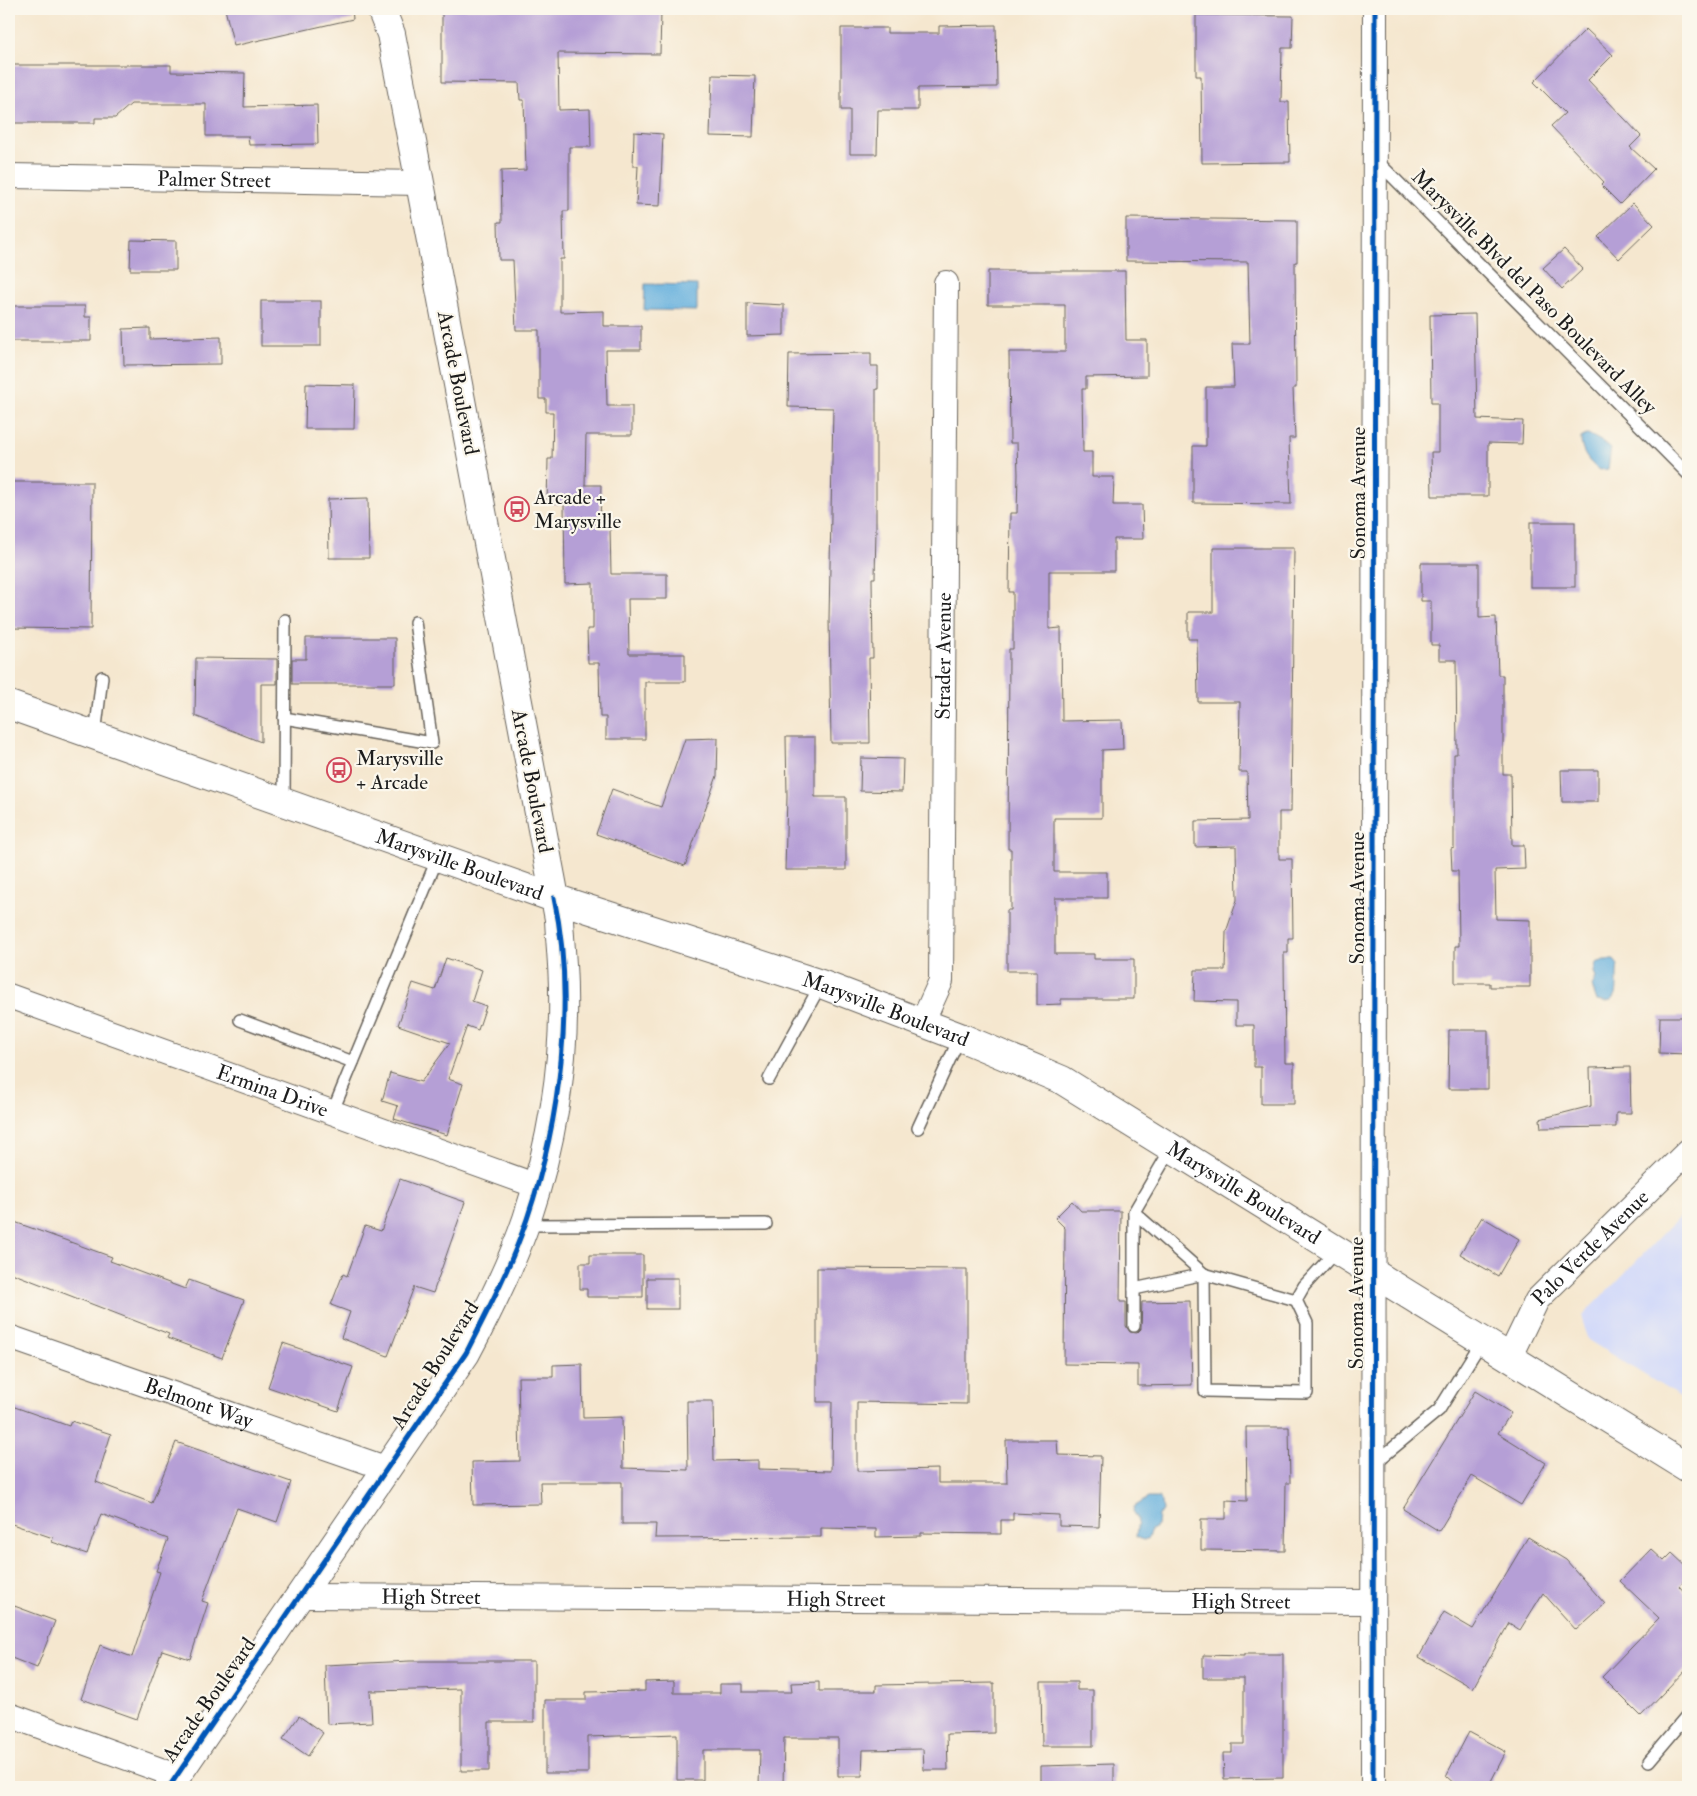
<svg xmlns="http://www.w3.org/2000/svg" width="1697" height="1796" font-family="'IM FELL Double Pica',serif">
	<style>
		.built { fill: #d2d9f9 }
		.water { fill: #64afdd; stroke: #40667c }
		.building { fill: #b59fd6 }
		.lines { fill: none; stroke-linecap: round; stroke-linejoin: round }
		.service-casing { stroke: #68635b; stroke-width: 14 }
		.minor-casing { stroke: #68635b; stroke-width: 26 }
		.tertiary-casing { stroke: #68635b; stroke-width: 30 }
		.secondary-casing { stroke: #68635b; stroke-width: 30 }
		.service { stroke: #fff; stroke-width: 11 }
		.minor { stroke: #fff; stroke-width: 24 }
		.tertiary { stroke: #fff; stroke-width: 28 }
		.secondary { stroke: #fff; stroke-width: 28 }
		.cycleway-casing { stroke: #fbf7ec; stroke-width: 8 }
		.cycleway { stroke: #0057b8; stroke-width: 5 }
		.labels { text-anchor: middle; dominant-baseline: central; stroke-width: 4.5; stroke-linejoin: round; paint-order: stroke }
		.street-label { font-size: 21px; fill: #1c1c1c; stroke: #fbf7ec }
		.poi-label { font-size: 21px; fill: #1c1c1c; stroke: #fbf7ec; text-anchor: start }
	</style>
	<rect width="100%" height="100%" fill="#fbf7ec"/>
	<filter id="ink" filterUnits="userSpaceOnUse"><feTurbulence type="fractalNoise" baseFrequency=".02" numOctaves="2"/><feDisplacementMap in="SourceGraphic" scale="10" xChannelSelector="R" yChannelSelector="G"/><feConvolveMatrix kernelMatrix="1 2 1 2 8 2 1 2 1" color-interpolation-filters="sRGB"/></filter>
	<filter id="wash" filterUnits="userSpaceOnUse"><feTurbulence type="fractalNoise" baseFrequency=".0096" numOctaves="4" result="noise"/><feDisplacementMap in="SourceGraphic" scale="20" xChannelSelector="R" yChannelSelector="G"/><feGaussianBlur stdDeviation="1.12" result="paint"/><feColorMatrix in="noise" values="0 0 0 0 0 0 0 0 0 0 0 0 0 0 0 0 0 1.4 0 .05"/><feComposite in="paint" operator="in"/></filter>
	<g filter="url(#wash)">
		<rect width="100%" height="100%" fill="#f5e7cf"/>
		<polygon class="built" points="1688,1208 1688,1402 1588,1340 1583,1326 1583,1316"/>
		<g class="water">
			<polygon points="645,284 697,285 697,311 644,310"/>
			<path d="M1588,434C1593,437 1608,444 1611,448L1608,469L1599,470C1588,461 1581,453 1581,438Z"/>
			<path d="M1605,960H1614L1618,965C1614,982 1625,1007 1597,1001L1592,986L1596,978L1594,972L1596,963Z"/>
			<polygon points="1148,1498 1159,1498 1162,1502 1163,1511 1158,1515 1157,1526 1150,1531 1148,1538 1144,1540 1136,1537 1138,1519 1133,1511 1134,1507"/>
		</g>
		<g id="blocks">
			<g class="building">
				<polygon points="225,9 352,9 353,19 234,46"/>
				<polygon points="442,9 644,9 644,12 661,12 660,54 558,53 559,110 590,109 591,147 569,147 569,211 563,211 564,259 560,259 560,312 604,311 604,326 641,326 641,350 606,350 607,406 632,406 632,435 586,435 585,485 601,485 600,528 610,528 611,574 667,574 667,599 628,599 629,654 685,654 685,682 645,682 645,739 606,739 606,717 600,717 599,663 588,663 587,629 593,629 593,583 565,584 564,504 547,503 548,459 552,459 553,412 546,412 546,399 539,399 539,330 516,330 513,260 499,260 498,222 502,222 501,171 526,170 524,100 520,100 519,83 442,82"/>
				<polygon points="1196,15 1293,16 1292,48 1282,48 1281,102 1289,102 1290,162 1202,163 1201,76 1196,76"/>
				<polygon points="996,25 997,87 918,88 918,110 878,110 877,154 850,154 850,110 841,110 841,28 887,28 887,33 939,33 939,26"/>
				<polygon points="1586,29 1613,55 1588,80 1641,136 1630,147 1654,169 1620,204 1601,185 1604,182 1551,126 1565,113 1534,82"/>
				<polygon points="9,65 171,65 171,72 245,73 244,107 317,105 318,144 249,145 248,136 206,136 206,104 131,104 115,118 95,118 95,123 9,123"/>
				<polygon points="712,75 755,76 753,137 710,136"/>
				<polygon points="634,132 663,134 660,206 636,205 638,166 633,166"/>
				<polygon points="1633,203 1654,225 1619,259 1598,237"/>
				<polygon points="1126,218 1297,220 1297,262 1295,262 1296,388 1293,388 1295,438 1289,438 1291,504 1193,503 1193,446 1206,446 1206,387 1234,387 1232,344 1250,344 1248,262 1126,261"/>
				<polygon points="131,240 176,241 176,270 130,270"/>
				<polygon points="1564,249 1583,269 1562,289 1543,268"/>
				<polygon points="988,271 1125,271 1126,340 1147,340 1147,376 1086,377 1086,389 1082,389 1083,452 1092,452 1092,477 1114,477 1113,505 1142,505 1143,539 1114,539 1114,571 1049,571 1049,629 1061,628 1062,721 1122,720 1123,749 1102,750 1102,818 1054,818 1054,872 1107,872 1107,898 1055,898 1055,954 1094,954 1094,959 1134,959 1134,999 1061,999 1061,1004 1037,1005 1037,971 1007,971 1007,910 1011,910 1011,849 1008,849 1009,649 1013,649 1013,592 1009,592 1010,513 1017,513 1018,474 1017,443 1010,443 1009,352 1065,352 1065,305 988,305"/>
				<rect x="261" y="301" width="60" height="45"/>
				<polygon points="747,303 784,305 784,335 747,336"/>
				<polygon points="9,306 85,306 85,317 91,317 91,341 9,341"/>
				<polygon points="1475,314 1477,419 1523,421 1522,444 1488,443 1488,496 1432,496 1431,452 1438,452 1438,403 1431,403 1430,315"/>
				<polygon points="150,328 150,339 221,337 221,364 124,365 123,329"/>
				<polygon points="871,353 871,366 878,366 878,389 876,389 876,528 875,578 872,578 873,658 869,658 870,743 831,743 829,619 833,408 788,407 789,354"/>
				<polygon points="306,384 355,385 354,429 305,429"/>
				<polygon points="9,482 92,482 91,629 9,628"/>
				<polygon points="368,498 369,558 329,558 328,499"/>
				<rect x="1530" y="522" width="45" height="65"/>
				<polygon points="1213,548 1294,548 1291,812 1279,812 1279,859 1292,859 1293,938 1288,938 1288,953 1284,953 1285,1063 1294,1063 1294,1104 1261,1104 1261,1067 1254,1067 1254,1025 1236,1025 1236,1002 1194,1001 1195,970 1225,970 1226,932 1237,900 1236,846 1195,847 1195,821 1248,820 1247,772 1239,772 1240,702 1198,702 1197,639 1188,639 1188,612 1213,612"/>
				<polygon points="1421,563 1479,563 1479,618 1496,617 1498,675 1503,675 1503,774 1511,774 1512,845 1524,845 1525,869 1495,870 1496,919 1530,920 1530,987 1490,987 1490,983 1455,983 1455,946 1459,946 1458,871 1452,871 1451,849 1454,848 1454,754 1457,754 1456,660 1439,660 1439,645 1431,645 1431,601 1421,601"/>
				<polygon points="306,638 395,638 395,684 292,684 292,659 306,659"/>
				<polygon points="196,658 277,659 277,684 261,684 261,742 195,716"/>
				<polygon points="786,737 815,737 815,797 846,797 846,870 785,870 787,796"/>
				<polygon points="718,738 717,776 685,866 596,834 612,789 661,807 685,739"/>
				<polygon points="861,758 903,759 902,792 860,791"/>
				<polygon points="1561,770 1598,770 1598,802 1562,802"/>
				<polygon points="446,958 482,970 472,1001 486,1006 478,1030 467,1026 448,1079 463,1084 447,1135 394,1119 398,1106 382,1101 390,1073 421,1082 450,1043 398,1025 413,983 435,990"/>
				<polygon points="1660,1017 1688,1017 1688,1054 1659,1053"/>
				<polygon points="1449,1030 1488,1030 1488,1089 1448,1089"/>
				<polygon points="1630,1067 1631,1113 1616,1113 1616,1127 1541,1128 1540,1119 1591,1106 1590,1068"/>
				<polygon points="400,1179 465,1202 433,1293 414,1287 388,1356 341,1338 350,1312 331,1305 343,1274 347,1276 365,1226 381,1231"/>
				<polygon points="1072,1201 1081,1211 1121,1211 1120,1302 1126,1302 1126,1326 1130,1332 1137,1333 1141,1329 1142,1302 1190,1301 1192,1385 1138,1386 1138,1365 1064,1364 1065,1228 1055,1218"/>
				<polygon points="1482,1217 1519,1239 1498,1276 1460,1254"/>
				<polygon points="9,1220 112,1257 110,1261 185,1289 189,1280 244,1300 222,1358 167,1338 169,1334 9,1272"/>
				<polygon points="590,1255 643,1255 643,1297 587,1297 587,1289 580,1289 580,1263 590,1263"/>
				<polygon points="817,1268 967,1269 967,1404 857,1402 857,1471 938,1469 938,1483 1007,1483 1006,1440 1057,1440 1058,1455 1101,1456 1099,1527 1059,1526 1059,1515 1013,1513 1013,1520 1001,1520 1001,1534 921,1533 921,1536 876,1537 876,1529 821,1528 821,1537 655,1538 656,1524 622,1524 622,1482 540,1482 541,1504 473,1505 472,1462 520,1461 518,1377 553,1377 553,1365 582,1364 583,1418 622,1417 623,1468 688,1470 687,1401 713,1401 714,1461 758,1460 758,1469 831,1471 832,1402 817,1402"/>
				<rect x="647" y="1278" width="31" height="31"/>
				<polygon points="283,1343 353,1367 338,1411 268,1387"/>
				<polygon points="1475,1391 1511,1413 1498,1433 1546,1463 1521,1505 1472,1476 1439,1531 1403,1509"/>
				<polygon points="9,1405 69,1426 71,1421 111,1434 96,1482 152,1503 176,1442 291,1482 277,1522 237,1508 202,1601 208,1603 190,1659 162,1650 137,1719 81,1699 100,1645 132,1657 160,1572 156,1571 168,1539 101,1514 87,1554 52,1542 53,1538 9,1523"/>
				<polygon points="1246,1427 1289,1427 1290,1483 1286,1483 1285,1551 1201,1550 1201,1519 1226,1519 1226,1500 1247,1501"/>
				<polygon points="1528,1537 1566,1560 1605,1604 1576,1630 1543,1593 1520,1630 1509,1623 1473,1688 1419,1657 1444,1612 1473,1629"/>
				<polygon points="1651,1549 1664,1561 1672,1553 1688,1568 1688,1576 1679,1586 1688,1596 1688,1667 1641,1716 1602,1677 1659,1618 1620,1581"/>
				<polygon points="9,1604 55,1621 37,1668 9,1657"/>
				<polygon points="1244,1654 1283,1654 1283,1778 1224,1779 1223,1753 1232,1753 1232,1744 1244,1744 1244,1678 1203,1678 1203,1655 1244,1656"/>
				<polygon points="410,1661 534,1661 534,1722 489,1722 489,1771 461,1771 461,1689 370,1691 372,1722 327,1724 325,1665"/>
				<polygon points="674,1681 674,1693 720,1693 720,1684 743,1684 743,1692 792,1692 791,1683 819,1682 819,1691 876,1691 876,1685 994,1683 994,1733 947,1734 948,1770 924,1770 923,1749 863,1750 862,1776 838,1776 838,1738 784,1738 783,1787 759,1787 760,1750 703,1750 703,1780 677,1780 677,1734 588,1737 588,1773 545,1773 545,1700 586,1700 586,1692 645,1691 645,1682"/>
				<polygon points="1041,1682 1077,1682 1077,1690 1093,1690 1093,1746 1042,1746"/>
				<polygon points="299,1716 323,1733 308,1756 283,1739"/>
				<polygon points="1469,1732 1506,1752 1488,1787 1458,1787 1446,1776"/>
				<polygon points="1114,1764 1114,1787 1041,1787 1041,1766"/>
			</g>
		</g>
	</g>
	<g filter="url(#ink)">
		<use href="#blocks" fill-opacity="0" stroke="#68635b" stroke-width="1"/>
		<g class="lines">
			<defs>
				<g id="service">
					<polyline points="1377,161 1688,474"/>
					<polyline points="284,718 432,743 415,622"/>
					<polyline points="95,735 102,677"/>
					<polyline points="284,801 285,620"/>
					<polyline points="240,1020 353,1062"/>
					<polyline points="769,1079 821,984"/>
					<polyline points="332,1113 438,857"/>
					<polyline points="918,1128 960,1037"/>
					<polyline points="1134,1212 1172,1147"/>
					<polyline points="526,1225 766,1224"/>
					<polyline points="1204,1274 1205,1391 1307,1393 1307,1323 1296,1300 1304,1286 1336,1251"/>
					<polyline points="1134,1289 1204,1274"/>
					<polyline points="1134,1326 1134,1212 1204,1274 1296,1300"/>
					<polyline points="1375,1463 1439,1410 1482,1341"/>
					<polyline points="1649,1761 1688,1715"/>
				</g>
				<g id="minor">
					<path id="s1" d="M9,176L420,183"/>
					<path id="s2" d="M9,996L537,1186"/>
					<path id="s3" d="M922,1023L941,981L946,283"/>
					<path id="s4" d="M9,1337L388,1469"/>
					<path id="s5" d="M1509,1358L1537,1300L1688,1151"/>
					<path id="s6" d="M301,1596L1372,1602"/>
					<polyline points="9,1715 177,1776"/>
					<polyline points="1373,1787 1375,9"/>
				</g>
				<path id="tertiary" d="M169,1787L466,1353C489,1310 511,1266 527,1219C551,1147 565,1067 563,991C563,967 560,943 559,919L420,183L391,34L381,9"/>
				<g id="secondary">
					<path id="s7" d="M9,705L554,898L821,984L960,1037L1062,1080L1688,1468"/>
				</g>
			</defs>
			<use href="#service" class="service-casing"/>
			<use href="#minor" class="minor-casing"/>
			<use href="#tertiary" class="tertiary-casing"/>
			<use href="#secondary" class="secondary-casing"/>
			<use href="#service" class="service"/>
			<use href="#minor" class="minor"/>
			<use href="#tertiary" class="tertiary"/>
			<use href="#secondary" class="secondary"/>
			<defs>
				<g id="cycleway">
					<path d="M169,1787L466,1353C488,1310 511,1266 527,1219C560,1122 576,998 554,898"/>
					<polyline points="1373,1787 1375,9"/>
				</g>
			</defs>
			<use href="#cycleway" class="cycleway-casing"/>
			<use href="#cycleway" class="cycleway"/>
		</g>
	</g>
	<defs>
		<symbol id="bus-ring" viewBox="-11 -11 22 22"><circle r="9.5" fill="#fbf7ec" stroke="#d1495b" stroke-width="1.5"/><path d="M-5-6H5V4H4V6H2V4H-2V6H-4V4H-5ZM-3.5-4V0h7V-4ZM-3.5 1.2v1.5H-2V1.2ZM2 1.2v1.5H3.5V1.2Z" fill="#d1495b"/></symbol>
	</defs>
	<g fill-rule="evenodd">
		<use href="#bus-ring" x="503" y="495" width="28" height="28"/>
		<use href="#bus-ring" x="325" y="756" width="28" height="28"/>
	</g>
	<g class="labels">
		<g class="street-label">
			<text stroke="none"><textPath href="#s1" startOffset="205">Palmer Street</textPath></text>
			<text transform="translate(1534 292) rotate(45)">Marysville Blvd del Paso Boulevard Alley</text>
			<text transform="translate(458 383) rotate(79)">Arcade Boulevard</text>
			<text transform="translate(1358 493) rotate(-90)">Sonoma Avenue</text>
			<text stroke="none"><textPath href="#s3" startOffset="371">Strader Avenue</textPath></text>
			<text transform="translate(532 781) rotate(79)">Arcade Boulevard</text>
			<text stroke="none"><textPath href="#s7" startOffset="478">Marysville Boulevard</textPath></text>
			<text transform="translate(1357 898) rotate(-90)">Sonoma Avenue</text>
			<text stroke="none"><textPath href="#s7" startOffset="928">Marysville Boulevard</textPath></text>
			<text stroke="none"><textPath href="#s2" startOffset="280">Ermina Drive</textPath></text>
			<text stroke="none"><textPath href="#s7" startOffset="1332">Marysville Boulevard</textPath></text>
			<text stroke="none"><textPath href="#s5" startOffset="139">Palo Verde Avenue</textPath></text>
			<text transform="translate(1356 1303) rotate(-90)">Sonoma Avenue</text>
			<text transform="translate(435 1365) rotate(-58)">Arcade Boulevard</text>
			<text stroke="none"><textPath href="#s4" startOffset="201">Belmont Way</textPath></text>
			<text stroke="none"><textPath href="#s6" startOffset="130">High Street</textPath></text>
			<text stroke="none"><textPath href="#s6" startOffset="535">High Street</textPath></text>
			<text stroke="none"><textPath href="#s6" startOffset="940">High Street</textPath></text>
			<text transform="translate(209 1700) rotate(-55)">Arcade Boulevard</text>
		</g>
		<g class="poi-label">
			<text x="534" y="497">Arcade +<tspan x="534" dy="24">Marysville</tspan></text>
			<text x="356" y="758">Marysville<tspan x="356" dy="24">+ Arcade</tspan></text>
		</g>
	</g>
	<rect width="1697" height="1796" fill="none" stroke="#fbf7ec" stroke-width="30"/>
</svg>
